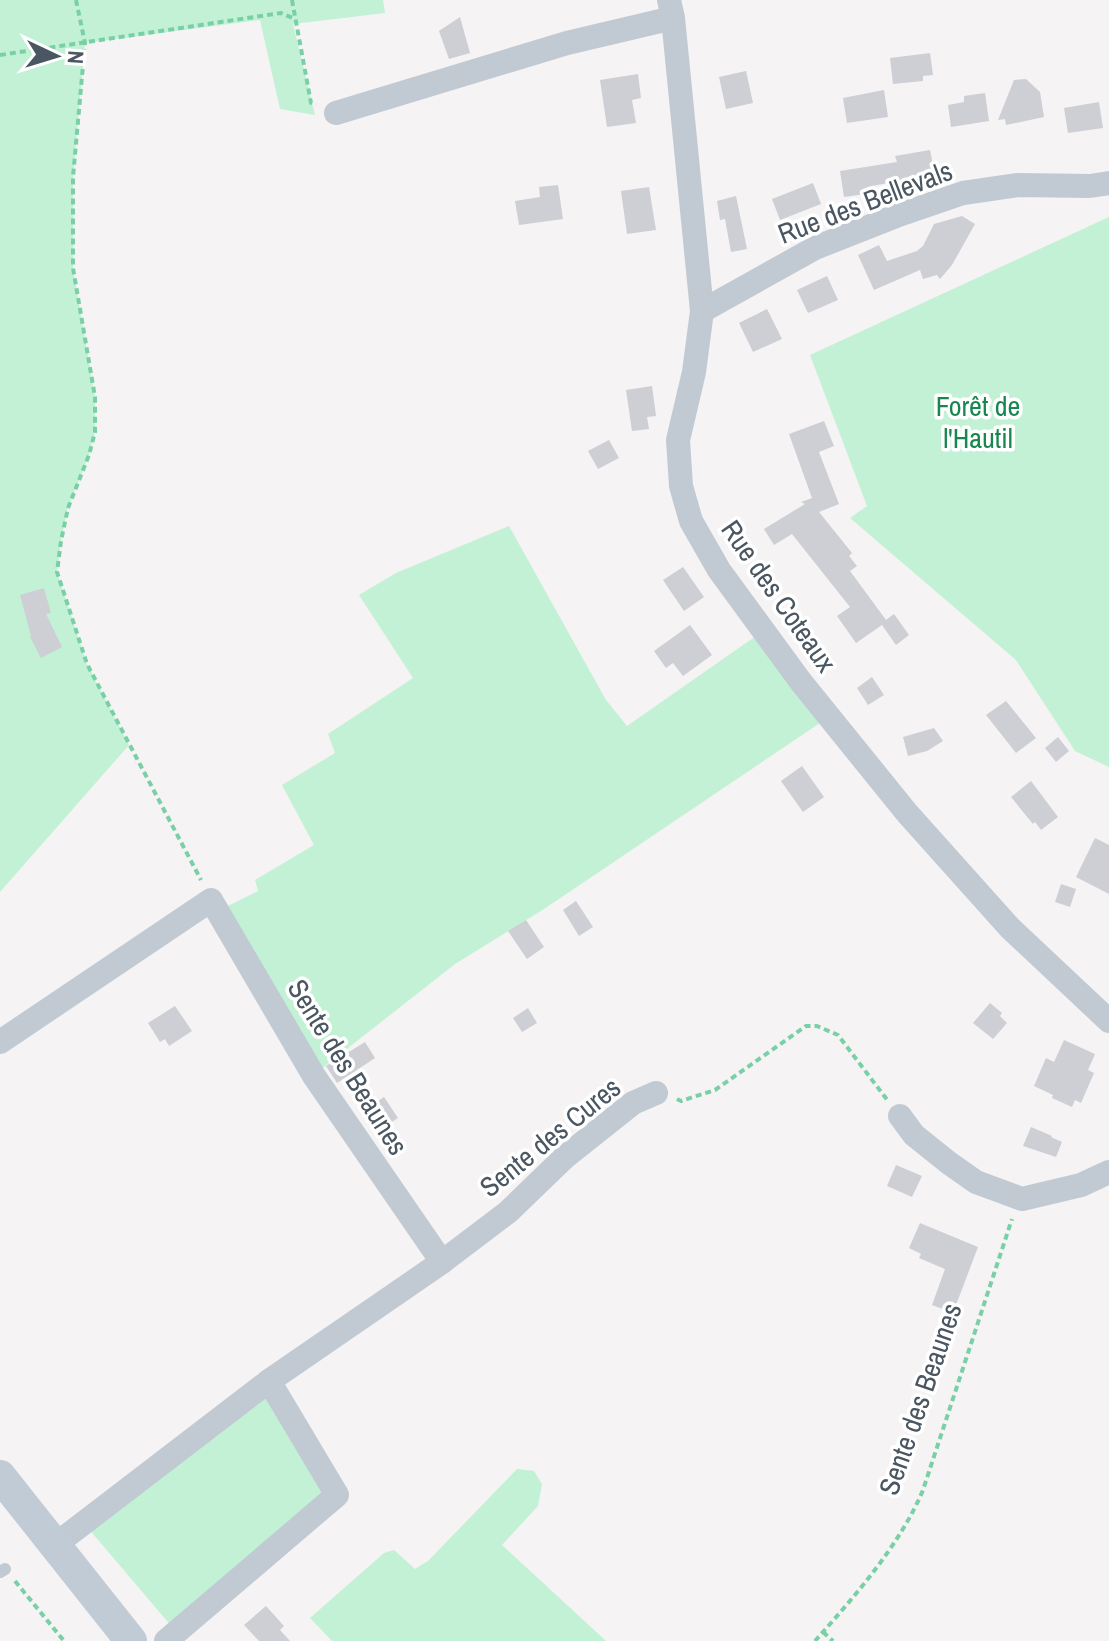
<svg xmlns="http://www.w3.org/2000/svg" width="1109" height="1641" font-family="'Archivo Narrow',sans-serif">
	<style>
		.green { fill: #c3f1d5 }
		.building { fill: #cdcfd5 }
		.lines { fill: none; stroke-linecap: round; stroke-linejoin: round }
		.path { stroke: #7ad0a6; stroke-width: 4; stroke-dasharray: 6 4; stroke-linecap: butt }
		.lane { stroke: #c1cad2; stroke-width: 12 }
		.street { stroke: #c1cad2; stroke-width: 24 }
		.secondary { stroke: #c1cbd6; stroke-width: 32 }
		.labels { text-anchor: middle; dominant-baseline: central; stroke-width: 7; stroke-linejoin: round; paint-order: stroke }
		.street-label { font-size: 28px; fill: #4a5661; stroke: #fff }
		.park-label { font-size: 28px; fill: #17864f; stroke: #fff }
	</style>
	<rect width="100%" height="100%" fill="#f5f3f3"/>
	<g class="green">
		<polygon points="0,0 383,0 385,13 293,24 315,115 280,109 260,20 85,43 73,177 73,268 95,397 95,432 89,455 68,508 61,541 57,572 87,664 129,745 0,892"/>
		<polygon points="1109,217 1109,767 1075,751 1016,660 850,518 867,506 810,355"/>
		<polygon points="509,526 606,700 627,726 756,636 820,723 544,909 455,964 320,1070 222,909 258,891 255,880 314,845 282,785 335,753 328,734 413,678 359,595 396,573"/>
		<polygon points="269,1381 343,1497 173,1628 76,1514"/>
		<polygon points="517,1469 534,1471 542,1484 538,1506 502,1545 606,1641 332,1641 310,1618 384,1553 394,1550 415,1569 428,1561"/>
	</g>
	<g class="building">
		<polygon points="460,17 470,53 449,59 439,31"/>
		<polygon points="930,53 933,75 923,76 923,81 893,84 890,58"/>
		<polygon points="746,71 753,103 726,109 719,77"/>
		<polygon points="638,74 641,98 632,100 636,123 607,127 600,80"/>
		<polygon points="1026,79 1040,92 1044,117 1006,125 1005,119 998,120 1014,80"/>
		<polygon points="884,90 888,117 847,123 843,98"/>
		<polygon points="985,93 989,121 951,127 948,105 964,102 964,96"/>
		<polygon points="1099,102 1103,128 1068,133 1064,108"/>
		<polygon points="930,150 935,175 871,186 872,193 844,197 840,171 897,162 895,156"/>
		<polygon points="813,183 821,204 780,220 772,199"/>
		<polygon points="558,185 563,219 519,225 515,201 540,197 539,187"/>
		<polygon points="649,187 656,230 627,234 621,191"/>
		<polygon points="736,196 747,249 731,252 725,219 720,220 717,201"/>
		<polygon points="962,216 975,224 952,265 940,279 937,275 923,279 920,270 874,290 858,255 879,245 887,261 917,251 923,246 934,224"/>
		<polygon points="827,276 838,300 808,313 797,290"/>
		<polygon points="767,309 782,339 753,352 739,323"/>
		<polygon points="652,386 656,416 647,417 649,429 632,431 626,390"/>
		<polygon points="824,421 834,446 819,452 839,504 819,512 852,553 849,556 857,566 850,571 886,620 894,614 909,635 896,645 882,625 856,643 837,616 850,607 792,534 774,545 764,529 805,504 801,502 812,498 789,434"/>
		<polygon points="609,440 619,458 598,469 588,451"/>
		<polygon points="683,567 704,597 684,611 663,580"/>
		<polygon points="44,588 51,613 46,614 62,647 41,658 30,637 31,636 20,595"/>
		<polygon points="690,625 712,655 683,676 673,663 666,668 654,651"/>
		<polygon points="872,677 884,695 868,705 857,688"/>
		<polygon points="1006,701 1036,738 1016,753 986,715"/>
		<polygon points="934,728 943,741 927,751 908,756 903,737"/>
		<polygon points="1058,737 1069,751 1056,762 1045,748"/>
		<polygon points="802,766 824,797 803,812 781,781"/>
		<polygon points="1031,781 1058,817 1041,830 1035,822 1033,824 1011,797"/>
		<polygon points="1095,838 1109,845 1109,894 1076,877"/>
		<polygon points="1061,884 1076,889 1070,907 1055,902"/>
		<polygon points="576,901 593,927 579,936 563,910"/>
		<polygon points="526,920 544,947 527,959 508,931"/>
		<polygon points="990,1003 1002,1013 1000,1016 1007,1023 993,1039 973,1023"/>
		<polygon points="175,1006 192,1031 169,1046 165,1039 160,1042 148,1023"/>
		<polygon points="528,1008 537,1023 522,1032 513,1018"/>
		<polygon points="1064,1040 1095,1054 1088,1070 1094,1073 1081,1103 1075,1100 1072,1107 1052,1098 1053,1095 1034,1086 1046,1058 1054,1062"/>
		<polygon points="365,1042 375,1058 337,1083 326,1066"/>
		<polygon points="384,1097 398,1118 376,1132 362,1112"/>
		<polygon points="1031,1127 1052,1136 1051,1137 1062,1142 1056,1157 1023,1146"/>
		<polygon points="896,1165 922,1176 912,1197 887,1186"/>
		<polygon points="920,1223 978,1247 953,1313 932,1305 945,1269 919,1258 921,1254 909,1248"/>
		<polygon points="266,1606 284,1626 280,1630 290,1641 259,1641 244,1625"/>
	</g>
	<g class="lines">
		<g class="path">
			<polyline points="76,0 85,43 73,177 73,268 95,397 95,432 89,455 68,508 61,541 57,572 87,664 201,880"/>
			<polyline points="292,0 311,103 316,105"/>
			<polyline points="0,55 281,13 295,19"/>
			<polyline points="677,1099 681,1101 715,1090 806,1026 817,1026 838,1035 888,1101"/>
			<polyline points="15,1581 64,1641"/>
			<polyline points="823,1632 833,1641"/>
			<path d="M815,1641C855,1596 900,1545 923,1490L1012,1219"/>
		</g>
		<polyline class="lane" points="0,1572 5,1569"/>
		<g class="street">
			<polyline points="669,0 673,18 702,311 694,372 678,440 681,486 691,521 719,570 801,682 907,813 1010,928 1109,1021"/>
			<polyline points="336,113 567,43 673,18"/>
			<polyline points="702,311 815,248 896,216 963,193 1018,185 1090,186 1109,183"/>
			<polyline points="0,1042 211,900 314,1076 442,1262"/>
			<polyline points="900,1116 914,1135 949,1163 976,1182 1022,1199 1081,1185 1109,1172"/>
			<polyline points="55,1545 269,1381"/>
			<polyline points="166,1641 337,1495 269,1381 442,1262 508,1212 565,1157 633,1103 656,1093"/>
		</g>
		<polyline class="secondary" points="0,1476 131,1641"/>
	</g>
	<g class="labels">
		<g class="street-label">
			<text transform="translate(865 202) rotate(-21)">Rue des Bellevals</text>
			<text transform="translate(779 596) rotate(55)">Rue des Coteaux</text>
			<text transform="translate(348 1067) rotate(58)">Sente des Beaunes</text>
			<text transform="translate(550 1137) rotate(-39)">Sente des Cures</text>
			<text transform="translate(920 1399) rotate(-71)">Sente des Beaunes</text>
		</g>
		<g class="park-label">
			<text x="978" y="406">Forêt de<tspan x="978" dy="32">l'Hautil</tspan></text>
		</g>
	</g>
	<g transform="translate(56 56) rotate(94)" stroke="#ffffff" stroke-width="6" paint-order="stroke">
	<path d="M0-6L14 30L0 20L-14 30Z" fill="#4a5661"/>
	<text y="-12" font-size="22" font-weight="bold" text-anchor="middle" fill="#4a5661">N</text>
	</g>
</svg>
